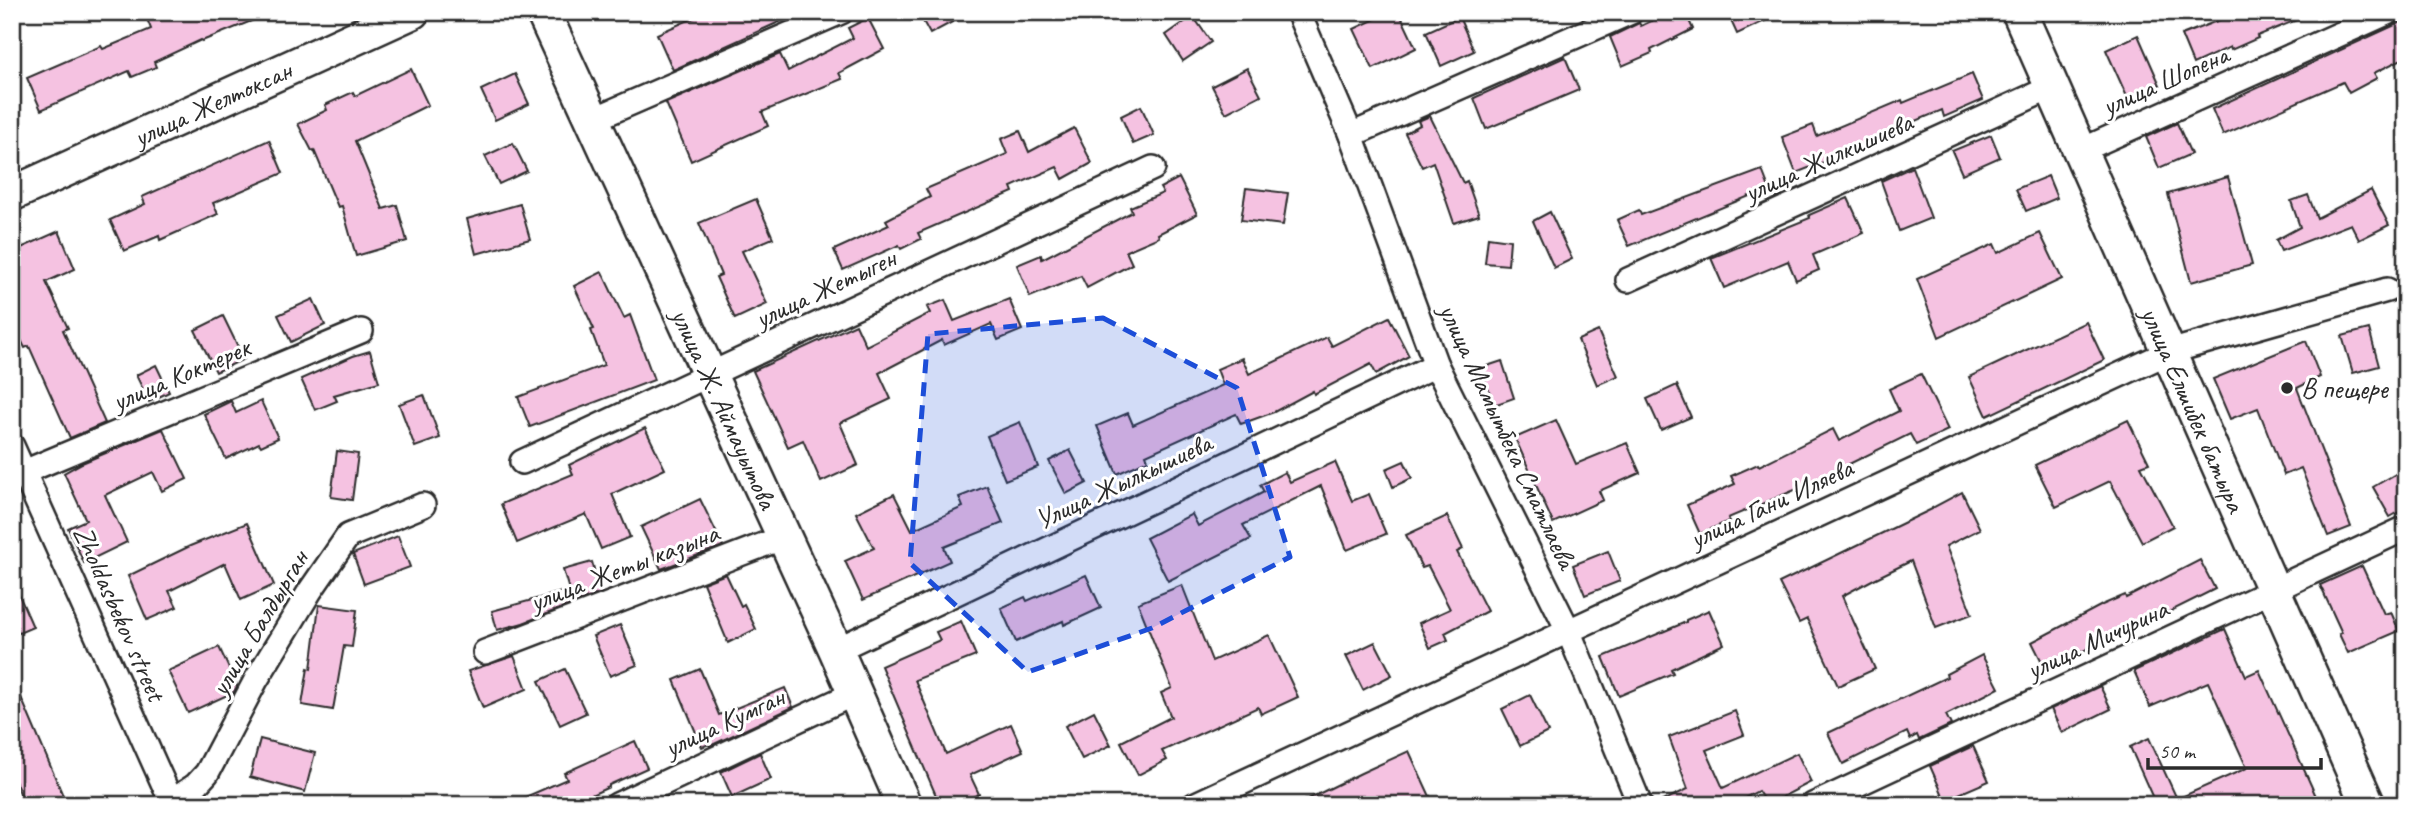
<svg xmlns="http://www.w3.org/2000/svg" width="2418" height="817" font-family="Caveat,sans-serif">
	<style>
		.building { fill: #f5c2e1; stroke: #2b2b2b; stroke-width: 2 }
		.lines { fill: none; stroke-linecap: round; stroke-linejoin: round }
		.street-casing { stroke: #2b2b2b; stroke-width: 28 }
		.secondary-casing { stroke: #2b2b2b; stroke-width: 38 }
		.street { stroke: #fff; stroke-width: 23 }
		.secondary { stroke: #fff; stroke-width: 33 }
		.marked { fill: #1d4ed8; fill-opacity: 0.2; stroke: #1d4ed8; stroke-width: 5; stroke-dasharray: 14 9; stroke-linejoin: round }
		.poi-dot { fill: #2b2b2b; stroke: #fff; stroke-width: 2.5 }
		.labels { text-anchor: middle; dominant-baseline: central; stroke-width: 6; stroke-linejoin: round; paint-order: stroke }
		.street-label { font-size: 28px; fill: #2b2b2b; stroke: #fff }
		.poi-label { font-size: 28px; fill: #2b2b2b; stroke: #fff; text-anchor: start }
	</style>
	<rect width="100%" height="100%" fill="#fff"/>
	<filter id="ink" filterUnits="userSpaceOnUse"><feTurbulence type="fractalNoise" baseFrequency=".0143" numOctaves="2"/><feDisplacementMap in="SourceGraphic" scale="14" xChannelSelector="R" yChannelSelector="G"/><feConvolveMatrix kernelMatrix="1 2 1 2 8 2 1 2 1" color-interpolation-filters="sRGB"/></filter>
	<g filter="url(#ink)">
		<g class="building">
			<polygon points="162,12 271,13 202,41 201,40 154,62 156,67 132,77 129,71 41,110 27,78 101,46 103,49 151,29 147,19"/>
			<polygon points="707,12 801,12 673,70 657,34"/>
			<polygon points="918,12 971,12 930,34"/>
			<polygon points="1390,12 1399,12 1416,48 1373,69 1354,29"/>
			<polygon points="1670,12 1685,12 1693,29 1651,50 1652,53 1622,66 1610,37 1639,23 1641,26"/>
			<polygon points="1727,12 1784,12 1737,34"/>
			<polygon points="2240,12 2314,12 2314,13 2257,36 2258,38 2231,50 2230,47 2193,64 2181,35"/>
			<polygon points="1193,16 1211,42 1183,61 1166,35"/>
			<polygon points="1459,17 1474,51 1441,66 1426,32"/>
			<polygon points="868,18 884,49 839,73 842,79 762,112 768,126 691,161 666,103 780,54 788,71 853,38 848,28"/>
			<polygon points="2406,20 2406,57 2374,73 2377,78 2349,93 2343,82 2223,135 2212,109"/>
			<polygon points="2138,35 2160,85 2128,99 2106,50"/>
			<polygon points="1565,57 1579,90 1486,129 1474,98"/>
			<polygon points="1247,68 1261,95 1226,113 1212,86"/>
			<polygon points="411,69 428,105 355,141 383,209 397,205 407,241 356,256 342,206 338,207 314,150 312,151 298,124 327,110 325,105 353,92 355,96"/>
			<polygon points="515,74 529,104 495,120 481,90"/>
			<polygon points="1972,74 1983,100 1944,117 1942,110 1873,139 1874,141 1854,150 1796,173 1782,137 1813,125 1817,136 1902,100 1903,103"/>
			<polygon points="1141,106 1154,135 1133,144 1121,116"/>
			<polygon points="1430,116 1463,183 1467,181 1479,215 1454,223 1433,162 1422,167 1405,133 1420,125 1418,121"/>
			<polygon points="2177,123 2191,154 2159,168 2146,137"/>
			<polygon points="1074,128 1092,163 1063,179 1057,167 1011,187 1013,192 918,233 921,239 901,249 899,245 843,270 834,250 889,225 886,220 930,197 926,189 1007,154 1001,139 1020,131 1029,152"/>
			<polygon points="1991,135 2000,157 1962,174 1952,151"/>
			<polygon points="269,140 283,173 213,203 218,214 160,240 159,236 124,251 110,220 145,204 142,197"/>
			<polygon points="513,143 527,171 499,184 485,156"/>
			<polygon points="1912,167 1931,218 1899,231 1881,181"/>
			<polygon points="1762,170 1769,188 1629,246 1617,220 1639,210 1641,215"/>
			<polygon points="2048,176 2057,198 2026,211 2016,189"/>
			<polygon points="2228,177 2252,265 2191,282 2168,194"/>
			<polygon points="1179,178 1197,214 1158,234 1159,237 1126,251 1132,264 1087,288 1081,276 1030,297 1017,265 1041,255 1042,259 1132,212 1130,207 1163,193 1160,188"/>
			<polygon points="1246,188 1288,193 1283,225 1241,220"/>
			<polygon points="2371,190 2389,225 2359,240 2351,224 2281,251 2276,240 2300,227 2291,201 2308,195 2317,218"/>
			<polygon points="1848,198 1864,233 1813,255 1819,270 1796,280 1788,261 1724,288 1711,258 1810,218 1809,215"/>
			<polygon points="756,199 773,238 742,251 767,304 735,319 716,277 721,275 699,223"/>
			<polygon points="520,204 530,239 476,254 467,219"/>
			<polygon points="1550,212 1572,259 1554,268 1533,221"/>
			<polygon points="59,231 75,269 46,282 68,328 63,330 105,423 70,438 29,346 25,348 12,322 12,308 18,305 12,293 12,252"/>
			<polygon points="2040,233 2062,279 1939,337 1917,279 1994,244 1998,253"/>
			<polygon points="1488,237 1510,240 1508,265 1485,263"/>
			<polygon points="602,272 624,318 630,315 654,380 530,427 518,397 604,365 591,330 594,329 574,286"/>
			<polygon points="313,299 325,325 291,342 278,315"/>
			<polygon points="1009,299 1022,330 998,340 991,324 944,345 942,340 879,373 891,399 840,423 858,465 821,482 803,440 788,447 753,371 856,324 866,346 930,313 927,307 945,300 954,321"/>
			<polygon points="223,316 244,359 216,372 195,330"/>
			<polygon points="1389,317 1409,356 1376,374 1371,364 1314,394 1313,391 1274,412 1241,424 1236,414 1146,455 1148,460 1117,474 1097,426 1128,413 1133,425 1223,385 1217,369 1242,358 1249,374 1327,337 1332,346"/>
			<polygon points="2086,322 2104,360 1987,416 1969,377"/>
			<polygon points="2369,329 2379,366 2353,373 2342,336"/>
			<polygon points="1598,331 1618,376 1597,385 1578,340"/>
			<polygon points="2306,341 2320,377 2297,388 2351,527 2328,536 2301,468 2284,475 2258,408 2230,419 2213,379"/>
			<polygon points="370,351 379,382 334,395 337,401 315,410 301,379 353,356"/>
			<polygon points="1502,361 1514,398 1494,405 1481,368"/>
			<polygon points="156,365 169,392 149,402 136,375"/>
			<polygon points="1921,374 1948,430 1916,445 1910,434 1849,464 1850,467 1728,518 1729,521 1700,534 1687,505 1735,484 1731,476 1758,464 1759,466 1833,429 1839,441 1899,411 1889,389"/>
			<polygon points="1677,385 1691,417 1661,430 1647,399"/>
			<polygon points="424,395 440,438 415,447 399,404"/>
			<polygon points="231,401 236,413 261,401 278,438 261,446 259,443 226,459 204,414"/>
			<polygon points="1556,420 1576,464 1627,443 1640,473 1599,491 1603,500 1553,523 1515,438"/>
			<polygon points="2128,420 2149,463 2141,466 2173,526 2142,542 2110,481 2056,507 2035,465"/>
			<polygon points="1020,422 1038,467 1005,480 987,436"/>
			<polygon points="645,428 665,469 612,494 630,537 601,549 586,514 517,543 501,504 573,474 569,465"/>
			<polygon points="163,429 187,479 162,491 153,472 105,495 127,542 84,563 68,528 86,520 64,473 82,463"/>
			<polygon points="1070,450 1087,483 1066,494 1049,461"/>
			<polygon points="337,451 358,454 352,500 331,497"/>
			<polygon points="1404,461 1412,478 1393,487 1386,469"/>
			<polygon points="1335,462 1352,501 1369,494 1386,534 1347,550 1321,486 1243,525 1251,539 1168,581 1146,538 1192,514 1198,526 1264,492 1260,485 1285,472 1290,482"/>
			<polygon points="2406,468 2406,508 2390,517 2373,487"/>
			<polygon points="987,486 1003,523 944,547 950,561 863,600 845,561 874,548 856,513 894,494 912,530 963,507 959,497"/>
			<polygon points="1962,492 1980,529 1946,546 1972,614 1936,628 1911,561 1874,579 1842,596 1875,669 1838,686 1807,619 1799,623 1779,583 1932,509 1932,508"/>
			<polygon points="700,499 723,546 661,569 641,527"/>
			<polygon points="1447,516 1463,549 1457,552 1487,611 1445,633 1448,640 1430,648 1419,623 1450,609 1428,566 1422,568 1406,535"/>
			<polygon points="247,523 274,585 241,600 225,563 169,591 177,607 147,620 128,576 190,546"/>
			<polygon points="398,536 410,567 364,584 353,554"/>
			<polygon points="1608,551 1620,581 1585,595 1573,565"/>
			<polygon points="2200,560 2215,589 2167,613 2165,609 2091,641 2093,646 2046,670 2032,642 2102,605 2125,595 2126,598"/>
			<polygon points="592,562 601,593 523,623 497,630 492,611 569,590 563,570"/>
			<polygon points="2362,566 2384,614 2391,612 2399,631 2348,653 2339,634 2342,633 2320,585"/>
			<polygon points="726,574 741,606 744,604 756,629 728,643 703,583"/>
			<polygon points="1086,575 1101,608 1064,625 1063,621 1016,642 1001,608 1025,597 1027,601"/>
			<polygon points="12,579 33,627 12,636"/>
			<polygon points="1182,585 1212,661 1269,635 1298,697 1261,714 1258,707 1162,751 1167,760 1138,775 1121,742 1171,717 1161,693 1172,688 1138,603"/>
			<polygon points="319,605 357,610 352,647 344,646 333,710 302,705 308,668 311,669"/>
			<polygon points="1709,610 1724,644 1671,669 1673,673 1619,696 1603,657 1686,622 1686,620"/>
			<polygon points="961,621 976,656 915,680 946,754 1011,724 1023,751 970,775 979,794 955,805 940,805 881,666 940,640 936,632"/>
			<polygon points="620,625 637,665 610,676 593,636"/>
			<polygon points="2225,629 2246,676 2259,670 2320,805 2156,805 2130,747 2149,738 2177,799 2247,768 2208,682 2150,707 2134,671"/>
			<polygon points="1375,642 1392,675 1363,690 1346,656"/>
			<polygon points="219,647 237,686 234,692 188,713 168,671"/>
			<polygon points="1982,655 1999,688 1946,715 1951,725 1919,740 1917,735 1910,739 1907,732 1843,764 1828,733 1947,677 1946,674"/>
			<polygon points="514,656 527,689 483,708 468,671"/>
			<polygon points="565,669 586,713 560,725 539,681"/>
			<polygon points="700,669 719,715 785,688 793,707 710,746 709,744 702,747 674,680"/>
			<polygon points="12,676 67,805 25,805 12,774"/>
			<polygon points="2100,686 2111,709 2062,733 2051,709"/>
			<polygon points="1530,695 1548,732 1520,746 1502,709"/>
			<polygon points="1094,711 1111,745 1082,759 1065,726"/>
			<polygon points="1735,711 1744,735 1706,750 1723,788 1797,753 1811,782 1767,805 1758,791 1731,805 1654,805 1688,789 1669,737"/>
			<polygon points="260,739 315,753 305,792 250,777"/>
			<polygon points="635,741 647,768 609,785 609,787 569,805 507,805 567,779 564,773"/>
			<polygon points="1973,746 1989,781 1945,800 1930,766"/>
			<polygon points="1409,751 1434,805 1296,805 1361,773"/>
			<polygon points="760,753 771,779 732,797 721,772"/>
		</g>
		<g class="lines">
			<defs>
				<g id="street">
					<polyline points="1298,12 1351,135 1436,365 1568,630 1640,805"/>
					<polyline points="592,120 841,12"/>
					<polyline points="1351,135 1631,12"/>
					<polyline points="2080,151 2389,12"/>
					<polyline points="1628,280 2052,87"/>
					<polyline points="12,446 173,805"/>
					<polyline points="522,462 1153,168"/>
					<polyline points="24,472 361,331"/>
					<polyline points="836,650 1436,365"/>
					<polyline points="485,652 784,537"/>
					<polyline points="171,802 196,785 207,773 256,680 310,591 348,536 423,505"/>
					<polyline points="617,805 855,693"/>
					<polyline points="1194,805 2169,352 2387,290"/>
					<polyline points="1813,805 2406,528"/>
				</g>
				<g id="secondary">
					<path id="s1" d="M543,12L836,650L904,805"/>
					<path id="s2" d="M2019,12L2368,805"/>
					<path id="s3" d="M12,194L412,12"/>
				</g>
			</defs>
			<use href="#street" class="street-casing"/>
			<use href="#secondary" class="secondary-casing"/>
			<use href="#street" class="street"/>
			<use href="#secondary" class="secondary"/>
		</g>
	</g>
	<path class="marked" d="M1103,318L1237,388L1290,557L1152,628L1028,672L910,563L928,334Z"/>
	<circle class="poi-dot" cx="2287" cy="388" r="7"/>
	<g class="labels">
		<g class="street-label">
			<text transform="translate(2165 80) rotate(-24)">улица Шопена</text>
			<text stroke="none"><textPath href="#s3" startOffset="220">улица Желтоксан</textPath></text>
			<text transform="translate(1828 157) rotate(-24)">улица Жилкишиева</text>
			<text transform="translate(825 288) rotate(-25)">улица Жетыген</text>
			<text transform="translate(181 374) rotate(-23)">улица Коктерек</text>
			<text stroke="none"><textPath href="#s1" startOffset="436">улица Ж. Аймауытова</textPath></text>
			<text stroke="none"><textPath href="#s2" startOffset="434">улица Елшибек батыра</textPath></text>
			<text transform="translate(1508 436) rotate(65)">улица Мамытбека Сматлаева</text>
			<text transform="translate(1123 481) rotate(-25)">Улица Жылкышиева</text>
			<text transform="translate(1771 503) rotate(-25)">улица Гани Иляева</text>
			<text transform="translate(624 567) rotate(-21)">улица Жеты казына</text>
			<text transform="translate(120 613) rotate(66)">Zholdasbekov street</text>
			<text transform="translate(259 623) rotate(-59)">улица Балдырган</text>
			<text transform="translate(2097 639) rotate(-25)">улица Мичурина</text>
			<text transform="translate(724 722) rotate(-25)">улица Кумган</text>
		</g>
		<g class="poi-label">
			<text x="2301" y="388">В пещере</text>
		</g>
	</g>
	<rect width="2418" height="817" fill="none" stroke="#fff" stroke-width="42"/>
	<rect x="21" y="21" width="2376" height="775" fill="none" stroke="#2b2b2b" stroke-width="2.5" filter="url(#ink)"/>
	<path d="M2148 758v10h173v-10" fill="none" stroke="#2b2b2b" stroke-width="3.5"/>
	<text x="2159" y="758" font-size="21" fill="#2b2b2b" stroke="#ffffff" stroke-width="5" paint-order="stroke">50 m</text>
</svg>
